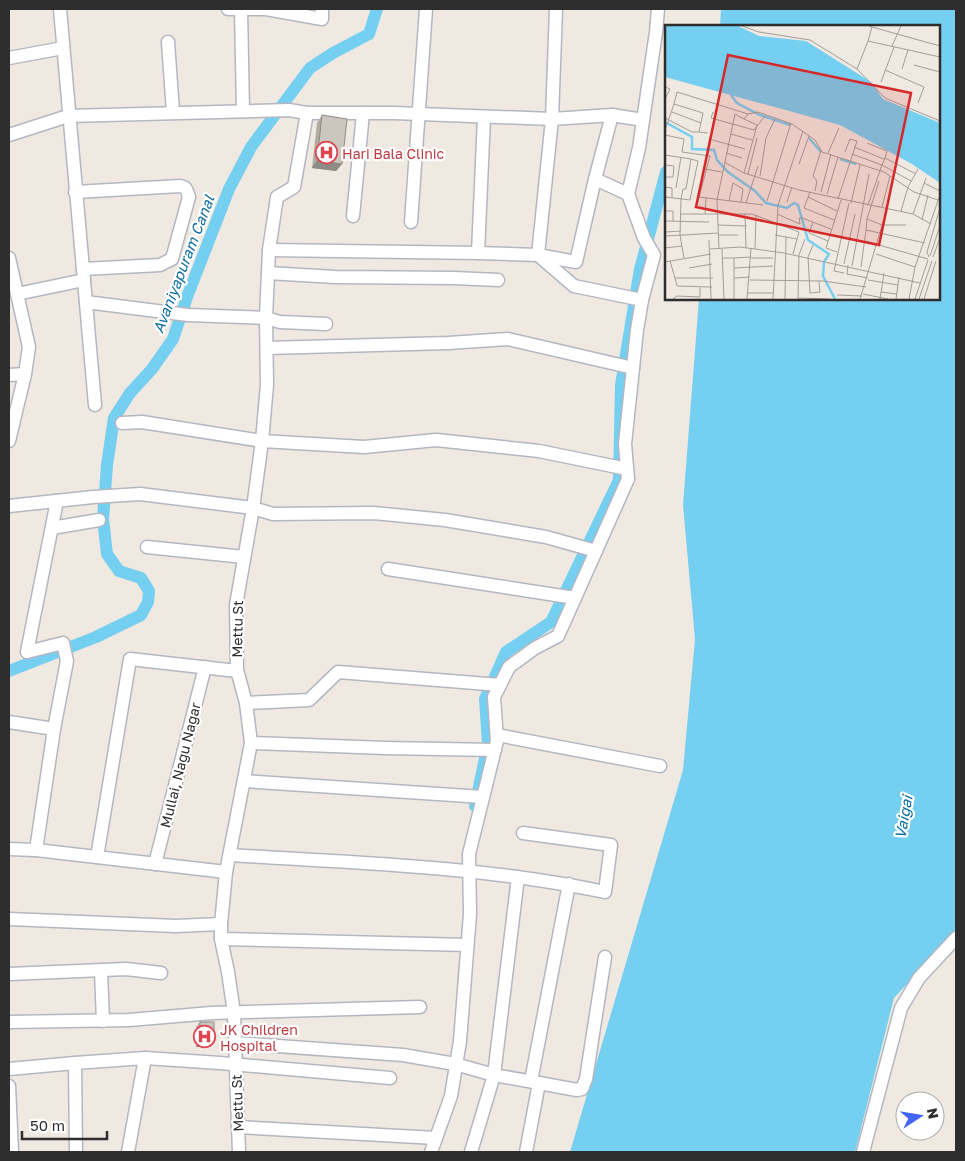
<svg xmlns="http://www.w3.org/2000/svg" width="965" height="1161" font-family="'Golos Text',sans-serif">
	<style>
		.water { fill: #75cff0 }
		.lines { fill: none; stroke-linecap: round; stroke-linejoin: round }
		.canal { stroke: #75cff0; stroke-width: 12 }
		.minor-casing { stroke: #b4b7c1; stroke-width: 15 }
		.minor { stroke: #fff; stroke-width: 12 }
		.wall { fill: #afaba4 }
		.shaded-wall { fill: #8e8b86 }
		.building { fill: #cbc7bf; stroke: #8e8b86 }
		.labels { text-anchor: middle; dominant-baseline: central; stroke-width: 4.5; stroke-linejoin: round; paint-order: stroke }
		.health-label { font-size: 14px; fill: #be3a42; stroke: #fff; text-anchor: start }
		.street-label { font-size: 14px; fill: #2e2e2e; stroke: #fff }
		.water-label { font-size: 15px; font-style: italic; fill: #0d6fa3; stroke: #fff }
		.inset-river { fill: none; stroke: #75cff0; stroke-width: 2.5 }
		.inset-road { fill: none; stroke: #a29e99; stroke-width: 1 }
		.view { fill: #d62828; fill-opacity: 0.15; stroke: #d62828; stroke-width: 2.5 }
		.inset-edge { fill: none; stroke: #2e2e2e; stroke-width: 2.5 }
	</style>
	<rect width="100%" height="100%" fill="#efe9e1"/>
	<polygon class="water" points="721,9 956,9 956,931 894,998 855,1152 570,1152 683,770 695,639 683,505 699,299 939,299 939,26 720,26"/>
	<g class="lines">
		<g class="canal">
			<polyline points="9,671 96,637 141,615 148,602 149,591 141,578 119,571 107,554 103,519 107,465 114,418 130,393 152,369 173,339 187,297 229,189 251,147 310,68 333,53 369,34 377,9"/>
			<polyline points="475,806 488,744 485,699 506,652 551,622 619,480 621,385 640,269 666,172"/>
		</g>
		<defs>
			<g id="minor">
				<polyline points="60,9 95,405"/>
				<polyline points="228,9 266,9 322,19 322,9"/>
				<polyline points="241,9 243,111"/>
				<polyline points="556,9 552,119 538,255 574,286 642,300"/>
				<polyline points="168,42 173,112"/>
				<polyline points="9,58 63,48"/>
				<polyline points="612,115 643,120"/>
				<polyline points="9,135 68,116 289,110 307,113 394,113 552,119 612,115 595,179 628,194 644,238 654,255 642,300 637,330 625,444 628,479 558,636 535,648 509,667 494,697 497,741 469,854 470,914 460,1041 451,1096 431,1152"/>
				<path d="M75,192L180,186C187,187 187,191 189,197L172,259L160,265L83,269"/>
				<polyline points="628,194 639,148 656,32 658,9"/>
				<polyline points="353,216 363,113"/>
				<polyline points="411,222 426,9"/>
				<polyline points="269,250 478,253 538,255 576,262 595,179"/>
				<polyline points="478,253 484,117"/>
				<polyline points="9,258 29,347 25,374 9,441"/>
				<polyline points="268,273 335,277 454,278 498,280"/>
				<polyline points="17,294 84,280"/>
				<polyline points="86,302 188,315 266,318 280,322 326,324"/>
				<polyline points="267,348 448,343 508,339 633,368"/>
				<polyline points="9,375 25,374"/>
				<polyline points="122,423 142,422 262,441 364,447 436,440 539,451 627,469"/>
				<polyline points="9,506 93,497 140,494 253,508 273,514 374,513 445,520 546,537 596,551"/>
				<polyline points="52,528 99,520"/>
				<polyline points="147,547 244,557"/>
				<polyline points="388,569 575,598"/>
				<polyline points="246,703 309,700 338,672 500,685"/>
				<polyline points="9,722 54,729"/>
				<polyline points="497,735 660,766"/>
				<polyline points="251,743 385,748 495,750"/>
				<polyline points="244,781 483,797"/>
				<polyline points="9,849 36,850 226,872"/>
				<polyline points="36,850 54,729 67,661 63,643 27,652 57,501"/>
				<path d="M230,855C355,863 482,866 605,892L611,845L523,833"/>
				<polyline points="97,857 130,659 237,671"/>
				<polyline points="155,864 205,667"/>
				<polyline points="518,877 494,1075 539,1083 526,1152"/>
				<polyline points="9,919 176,926 221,924"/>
				<polyline points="221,939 467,945"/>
				<polyline points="101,971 103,1021"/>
				<polyline points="9,974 126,969 161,973"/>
				<polyline points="9,1022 129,1020 212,1013 420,1007"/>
				<polyline points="235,1043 403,1055 455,1064 494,1075 471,1152"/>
				<polyline points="145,1058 220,1063 390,1078"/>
				<polyline points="75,1063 145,1058 128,1152"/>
				<polyline points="9,1069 75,1063 76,1152"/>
				<polyline points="531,1081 569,884"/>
				<polyline points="539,1083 577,1090 582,1089 586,1079 605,957"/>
				<polyline points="9,1086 12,1152"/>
				<polyline points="238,1127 436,1138"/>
				<polyline points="239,1152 234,1013 228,972 221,939 221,924 226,872 251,743 246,703 237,670 236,605 253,508 262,441 267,385 266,318 269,250 277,197 294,187 307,113"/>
				<polyline points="863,1152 901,1008 919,978 956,938"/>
			</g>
		</defs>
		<use href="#minor" class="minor-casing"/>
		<use href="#minor" class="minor"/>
	</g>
	<g class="wall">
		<polygon points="322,115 342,164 336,171 312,168 317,123"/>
		<polygon points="200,1022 214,1042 210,1047 196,1047 196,1027"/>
	</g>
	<g class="shaded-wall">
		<polygon points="317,160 342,164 336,171 312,168"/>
		<polygon points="200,1042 214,1042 210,1047 196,1047"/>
	</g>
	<g class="building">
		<polygon points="322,115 347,119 342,164 317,160"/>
		<rect x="200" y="1022" width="14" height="20"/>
	</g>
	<defs>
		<symbol id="hospital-ring" viewBox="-11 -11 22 22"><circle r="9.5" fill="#fff" stroke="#e0444e" stroke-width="1.5"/><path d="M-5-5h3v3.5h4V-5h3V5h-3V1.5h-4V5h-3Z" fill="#e0444e"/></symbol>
	</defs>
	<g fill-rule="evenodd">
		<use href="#hospital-ring" x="314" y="140" width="25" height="25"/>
		<use href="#hospital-ring" x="192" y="1024" width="25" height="25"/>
	</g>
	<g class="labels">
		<g class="health-label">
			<text x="342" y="153">Hari Bala Clinic</text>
			<text x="220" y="1029">JK Children<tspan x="220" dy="16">Hospital</tspan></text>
		</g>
		<g class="street-label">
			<text transform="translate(237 629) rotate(-89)">Mettu St</text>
			<text transform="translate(180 765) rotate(-76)">Mullai, Nagu Nagar</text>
			<text transform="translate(237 1103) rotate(-92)">Mettu St</text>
		</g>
		<g class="water-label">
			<text transform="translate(183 264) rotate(-69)">Avaniyapuram Canal</text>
			<text transform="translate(903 817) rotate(-80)">Vaigai</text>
		</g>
	</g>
	<g transform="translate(665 25)">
		<rect width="275" height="275" fill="#efe9e1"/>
		<path d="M0,1H73L94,11L141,16L206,57L218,74L275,98V158L247,139L175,100L0,52Z" fill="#75cff0"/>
		<path class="inset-river" d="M66,70L72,78L95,90L125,100M0,97L27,112V124L49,125L52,135L63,147L90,166L101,178L122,183L129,178L133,180L143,215L164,229L159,237L158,251L170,274M144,113L156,127M175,134L191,139"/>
		<path class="inset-road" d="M77,1L94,7L145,15L192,44L203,16M204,1L207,2L203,16L275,32M207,2L275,21M227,21L236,1M249,40L275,47M192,44L220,73L275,96M237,44L243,25M220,45L259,62L253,78M216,57L229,22M0,62L5,64L0,74M9,79L12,67L83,89M7,87L36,98M48,87L46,93L89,105L100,91M0,93L27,107H34M79,94L92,100L79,148M0,105L9,79L38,88L34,107L43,108M66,109L87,115M0,110L19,114L17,127L45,131L34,172L98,180M44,114L80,124M202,118L222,126L220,133M189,122L219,134M61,128L77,133M163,128L174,103M187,129L217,140L220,133L251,149M0,130L26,134L21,164H18L16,174L15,210L19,233M59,137L79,148L134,165L248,189L266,199M134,139L144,111M0,140L9,141L8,152H0M40,144L57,147M83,149L92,113M95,151L101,113L110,94M259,158L275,166M0,162L7,163V173M11,163L16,132M150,166L152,156L148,151L156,126M145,167L139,183L169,195M156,167L166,129M162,169L173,132M0,172L25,175L33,136L26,134M143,172L172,186M173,174L192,116L185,114L180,127M64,176L68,158L78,164L76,177M102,176L126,98M122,177L127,162M81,178L93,141M186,178L195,140M203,180L217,140L246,156M217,182L225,151M0,186H8V196M236,186L243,162L253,144M15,189H87L134,207L132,214M40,189L41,173M80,189L81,223M112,189L135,199L134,193H137L166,204M248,189L261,153M202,194L214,156M257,195L263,170M0,196L44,197M148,197L144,208L163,216M53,200L82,201M201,205L202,194L217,200H241M0,207L16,206M54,210H73M110,210L132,214L128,229M0,211L54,208M44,215L46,274M200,216L263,234M148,220L143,232L145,268L155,267L154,256M0,223L17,221M45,224L75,222L119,228L255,258M54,224L52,175L70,89L79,94L83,89L93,87L127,99L150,115L157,127L219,147L249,167L273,175M57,224L59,274M90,224L91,190M172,227L161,223L176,175M211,229L250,242M265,231L275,201M264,232L262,227L275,183M268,232L275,213M58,233H69V274M69,233L86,232M86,233H108M5,236L10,253M0,237L46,229M179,239L190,189M183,240L182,249L203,253M187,241L204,149M196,242L201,205L260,218M24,243L47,239M69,243L108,241M179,248L169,246L184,178M69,253L85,252M85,255L158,256L201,262M203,255L233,260M47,262L12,261L10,253H48M216,267L232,269M83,268H108M198,269L223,274M172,270L197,271M133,273L165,274M8,274L12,271L35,272V262M82,274L86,223M108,274L113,180L138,106M120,274L121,212M133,274L134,230L140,214M195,274L218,197M215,274L219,248M231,274L234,252M244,274L250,242L275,170M250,274L263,235M254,274L267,236M259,274L271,236"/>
		<path class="view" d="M63,30L246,68L214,220L31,182Z"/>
		<rect width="275" height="275" class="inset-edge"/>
	</g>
	<rect width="965" height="1161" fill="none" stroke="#2e2e2e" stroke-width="20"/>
	<g transform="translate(920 1116) rotate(78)"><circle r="24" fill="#ffffff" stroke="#ababab"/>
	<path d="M0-4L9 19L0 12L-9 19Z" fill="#4264fb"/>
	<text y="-8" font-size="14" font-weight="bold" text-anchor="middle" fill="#2e2e2e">N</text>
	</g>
	<path d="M22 1131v8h85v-8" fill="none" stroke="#2e2e2e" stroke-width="2.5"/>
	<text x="30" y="1131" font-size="15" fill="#2e2e2e" stroke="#ffffff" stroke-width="4" paint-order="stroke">50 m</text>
</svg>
